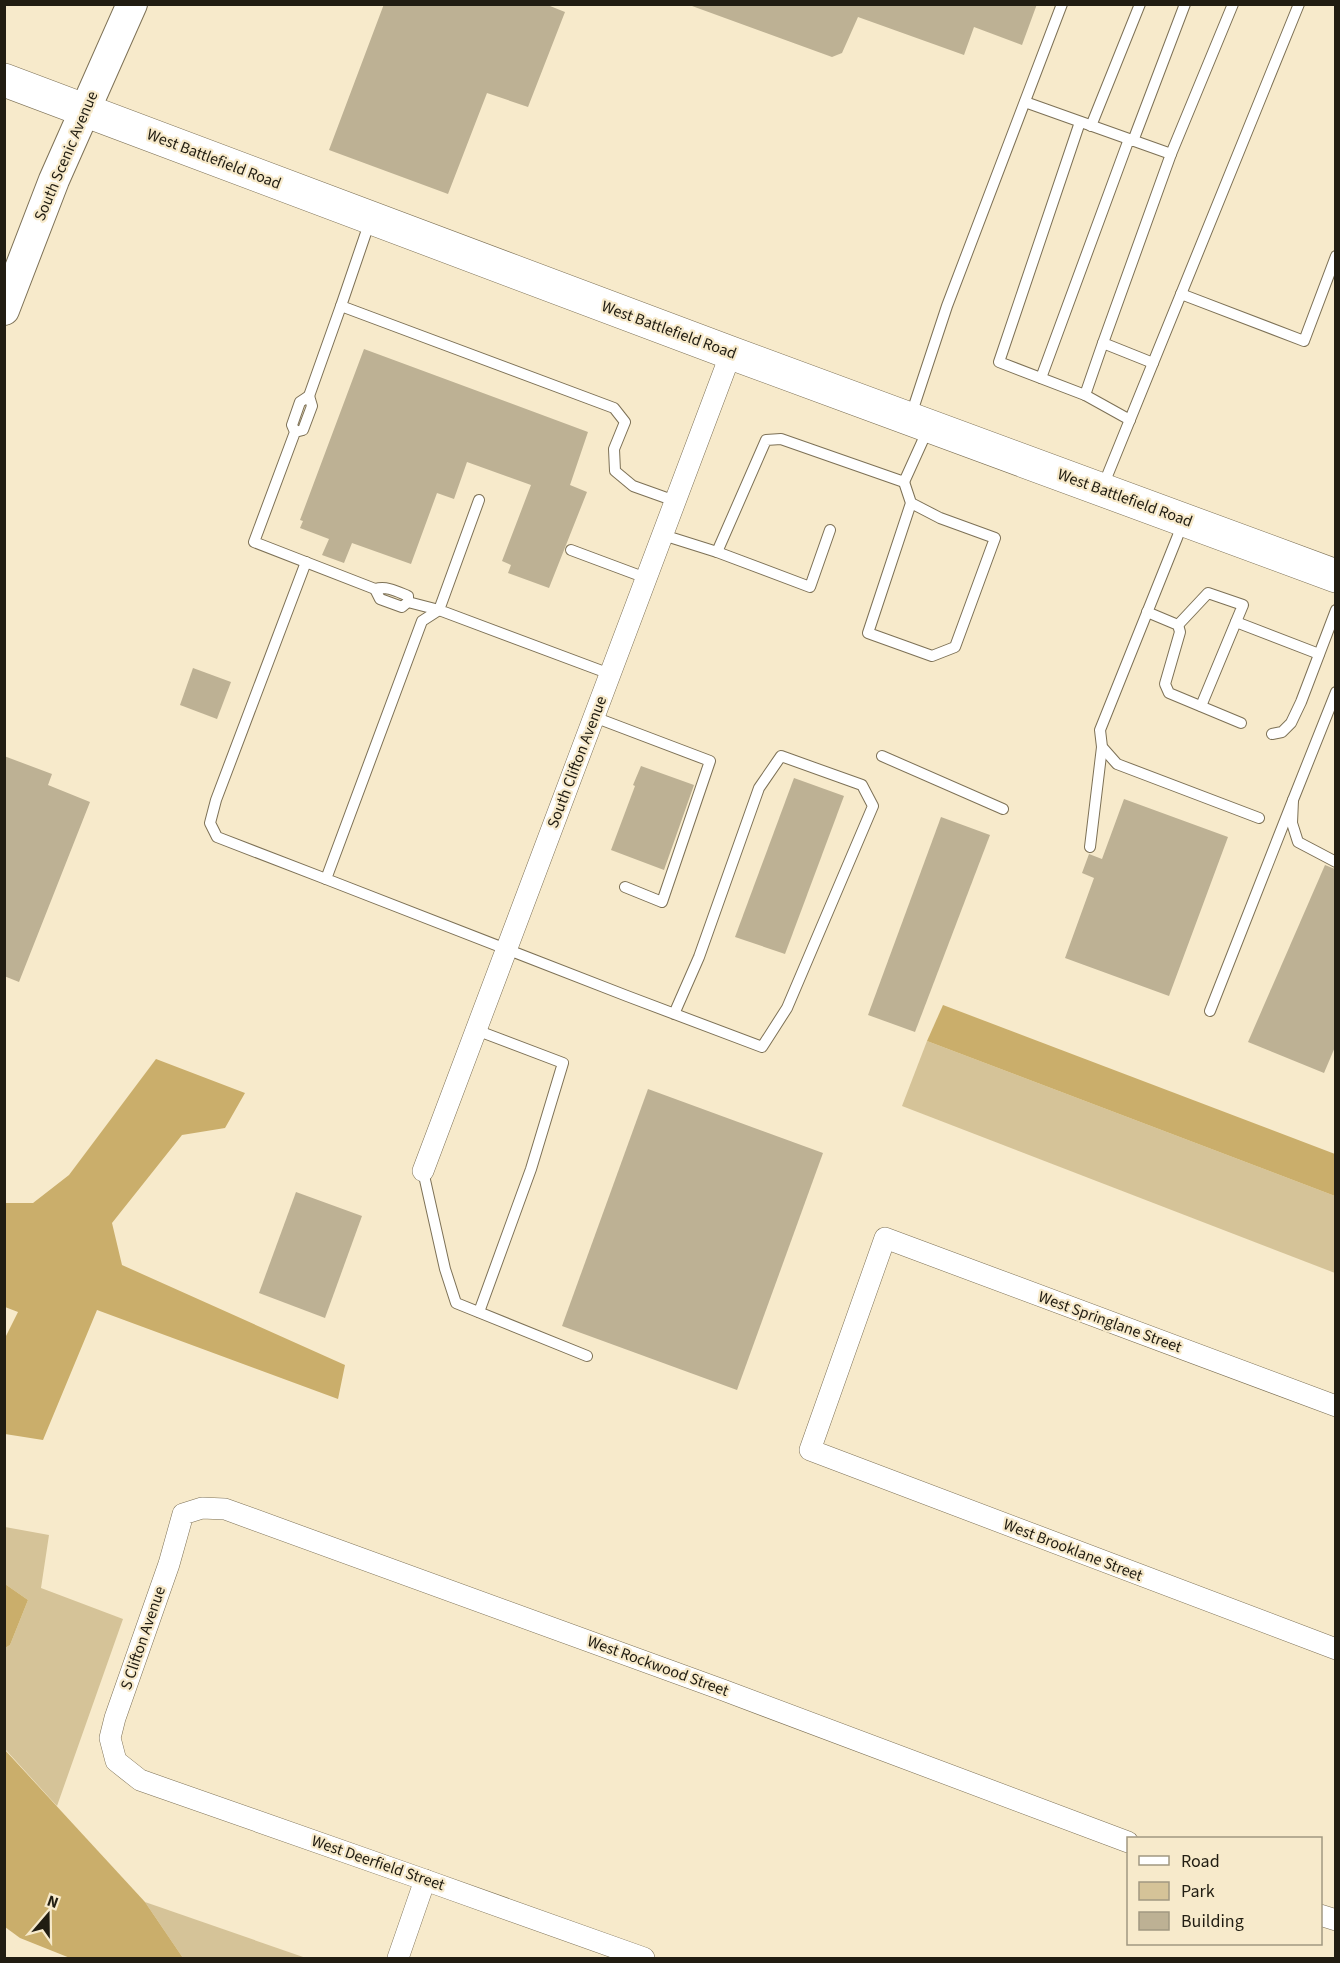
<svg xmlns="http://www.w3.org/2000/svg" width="1340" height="1963" font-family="'Source Sans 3',sans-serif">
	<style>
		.green { fill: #d5c398 }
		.forest { fill: #caae6b }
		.building { fill: #bdb194 }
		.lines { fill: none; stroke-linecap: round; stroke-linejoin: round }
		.lane-casing { stroke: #7d7156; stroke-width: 12 }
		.street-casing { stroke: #7d7156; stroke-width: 22 }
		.secondary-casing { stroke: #7d7156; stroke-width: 32 }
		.primary-casing { stroke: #7d7156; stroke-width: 34 }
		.lane { stroke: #fff; stroke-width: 10 }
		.street { stroke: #fff; stroke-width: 21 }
		.secondary { stroke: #fff; stroke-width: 30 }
		.primary { stroke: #fff; stroke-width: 33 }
		.labels { text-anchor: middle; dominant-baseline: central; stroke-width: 4.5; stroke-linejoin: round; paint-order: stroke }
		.street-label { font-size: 16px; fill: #211d12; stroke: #f7eacb }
	</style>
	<rect width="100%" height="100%" fill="#f7eacb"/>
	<g class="green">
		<polygon points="927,1041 1335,1196 1335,1273 902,1106"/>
		<polygon points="5,1527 49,1535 41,1588 123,1619 57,1806 5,1749 5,1648 10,1645 28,1600 5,1584"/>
		<polygon points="145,1902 306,1958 183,1958"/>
	</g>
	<g class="forest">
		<polygon points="943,1005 1335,1154 1335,1196 927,1041"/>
		<polygon points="156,1059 245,1093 225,1128 182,1135 112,1223 122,1265 345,1365 338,1399 97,1310 43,1440 5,1434 5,1338 18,1312 5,1307 5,1203 33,1203 69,1175"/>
		<polygon points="5,1584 28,1600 10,1645 5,1648"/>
		<polygon points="4,1749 145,1902 183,1958 70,1958 20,1938 5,1927"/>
	</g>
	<g class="building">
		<polygon points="384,4 545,4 565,12 528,107 487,93 448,194 329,150"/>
		<polygon points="692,4 1037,4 1022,45 974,27 964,55 858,17 842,53 832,57 692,6"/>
		<polygon points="364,349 588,432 570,485 587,492 549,588 508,573 511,565 502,561 531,485 467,462 454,499 437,493 411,564 352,543 344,563 322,555 329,539 300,528 303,521 300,520"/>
		<polygon points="193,668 231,682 217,719 180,705"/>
		<polygon points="4,756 52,774 48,785 90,802 19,982 4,976"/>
		<polygon points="641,766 694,785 664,870 611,850 635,786 633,785"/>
		<polygon points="794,778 844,796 785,954 735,937"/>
		<polygon points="1124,799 1228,837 1169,996 1065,958 1094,878 1082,873 1089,854 1102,859"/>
		<polygon points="941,817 990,835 915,1032 868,1015"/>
		<polygon points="1325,865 1335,869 1335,1047 1324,1073 1248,1042"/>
		<polygon points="648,1089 823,1153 737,1390 562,1326"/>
		<polygon points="296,1192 362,1216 325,1318 259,1293"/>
	</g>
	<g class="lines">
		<defs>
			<g id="lane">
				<polyline points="1025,102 1171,154 1103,343 1153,363"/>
				<polyline points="1080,122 999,362 1085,395 1103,343"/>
				<polyline points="1091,126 1140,4"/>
				<polyline points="1133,141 1185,4"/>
				<polyline points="1171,154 1233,4"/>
				<polyline points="370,221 341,306 614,408 625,422 614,449 615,471 633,486 675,501"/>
				<polyline points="1181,294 1304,341 1336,256"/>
				<polyline points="1041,378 1129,139"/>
				<polyline points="1085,395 1130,420"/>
				<polyline points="309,396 341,306"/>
				<polyline points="911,415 947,306 1062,4"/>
				<polyline points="295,432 303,430 312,406 309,396 300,402 292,425 295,432 254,542 375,589"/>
				<polyline points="904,482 911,503 940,518 995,538 955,647 932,656 868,633 911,503"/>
				<polyline points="1103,486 1299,4"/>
				<polyline points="479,500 439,610 610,674"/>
				<polyline points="1183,523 1100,730 1102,747 1117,764 1259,818"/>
				<polyline points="663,535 717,552 766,440 781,439 904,482 928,429"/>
				<polyline points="571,550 646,578"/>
				<polyline points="717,552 810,587 830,530"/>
				<polyline points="306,562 216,800 210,823 217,837 326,879"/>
				<path d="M408,602V596C396,591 387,586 375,589L380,599L402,607L408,602L439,610"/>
				<polyline points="439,610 422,621 326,879 627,996 762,1047 787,1008 873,806 862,785 781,756 759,788 699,957 674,1014"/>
				<polyline points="1147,612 1178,625 1180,632 1165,684 1169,693 1241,723"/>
				<polyline points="1236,622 1319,654"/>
				<polyline points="1178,625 1208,593 1243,605 1201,706"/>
				<polyline points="1336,692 1293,800 1292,823 1298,842 1336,862"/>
				<polyline points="594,717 710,761 662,902 625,887"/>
				<polyline points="1272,734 1282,732 1291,723 1301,702 1336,610"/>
				<polyline points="882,756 1003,809"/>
				<polyline points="1090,847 1102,747"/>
				<polyline points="1210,1011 1293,800"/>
				<polyline points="476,1030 563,1063 531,1169 479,1312"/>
				<polyline points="423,1171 445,1269 456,1303 587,1356"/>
			</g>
			<g id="street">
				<polyline points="423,1171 731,353"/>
				<polyline points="1336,1406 885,1238 810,1450 1336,1649"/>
				<polyline points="1320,1915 1336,1920"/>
				<polyline points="398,1958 425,1880"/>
				<polyline points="644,1958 425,1880 140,1780 116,1761 110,1738 115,1718 169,1564 183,1514 202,1508 225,1509 723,1690 1128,1842"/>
			</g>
			<polyline id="secondary" points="4,310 54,180 132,4"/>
			<polyline id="primary" points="4,80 731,353 1336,576"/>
		</defs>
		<use href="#lane" class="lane-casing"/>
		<use href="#street" class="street-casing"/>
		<use href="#secondary" class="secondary-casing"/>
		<use href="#primary" class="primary-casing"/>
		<use href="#lane" class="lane"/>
		<use href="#street" class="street"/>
		<use href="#secondary" class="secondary"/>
		<use href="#primary" class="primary"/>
	</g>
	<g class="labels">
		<g class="street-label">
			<text transform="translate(66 156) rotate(-67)">South Scenic Avenue</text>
			<text transform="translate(214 159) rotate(21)">West Battlefield Road</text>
			<text transform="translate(669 330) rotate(20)">West Battlefield Road</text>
			<text transform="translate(1125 498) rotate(20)">West Battlefield Road</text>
			<text transform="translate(577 762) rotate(-69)">South Clifton Avenue</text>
			<text transform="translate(1110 1322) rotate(20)">West Springlane Street</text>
			<text transform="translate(1073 1550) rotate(21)">West Brooklane Street</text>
			<text transform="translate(143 1638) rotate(-71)">S Clifton Avenue</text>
			<text transform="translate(658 1666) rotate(20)">West Rockwood Street</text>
			<text transform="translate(378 1863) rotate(19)">West Deerfield Street</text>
		</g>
	</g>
	<rect width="1340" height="1963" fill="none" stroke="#211d12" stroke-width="12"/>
	<rect x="1127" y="1837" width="195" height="108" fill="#f7eacb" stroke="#a19881" stroke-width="1.5"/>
	<rect x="1139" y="1856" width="30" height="9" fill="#ffffff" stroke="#a19881" stroke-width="1.5"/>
	<text x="1181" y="1867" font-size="18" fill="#211d12">Road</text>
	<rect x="1139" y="1882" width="30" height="18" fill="#d5c398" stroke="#a19881" stroke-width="1.5"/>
	<text x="1181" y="1897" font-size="18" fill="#211d12">Park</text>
	<rect x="1139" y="1912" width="30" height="18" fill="#bdb194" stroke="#a19881" stroke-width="1.5"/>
	<text x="1181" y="1927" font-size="18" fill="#211d12">Building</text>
	<g transform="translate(48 1915) rotate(20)" stroke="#f7eacb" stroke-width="4.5" paint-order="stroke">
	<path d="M0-4.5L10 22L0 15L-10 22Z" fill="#211d12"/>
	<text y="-9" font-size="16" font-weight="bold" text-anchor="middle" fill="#211d12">N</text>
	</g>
</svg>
